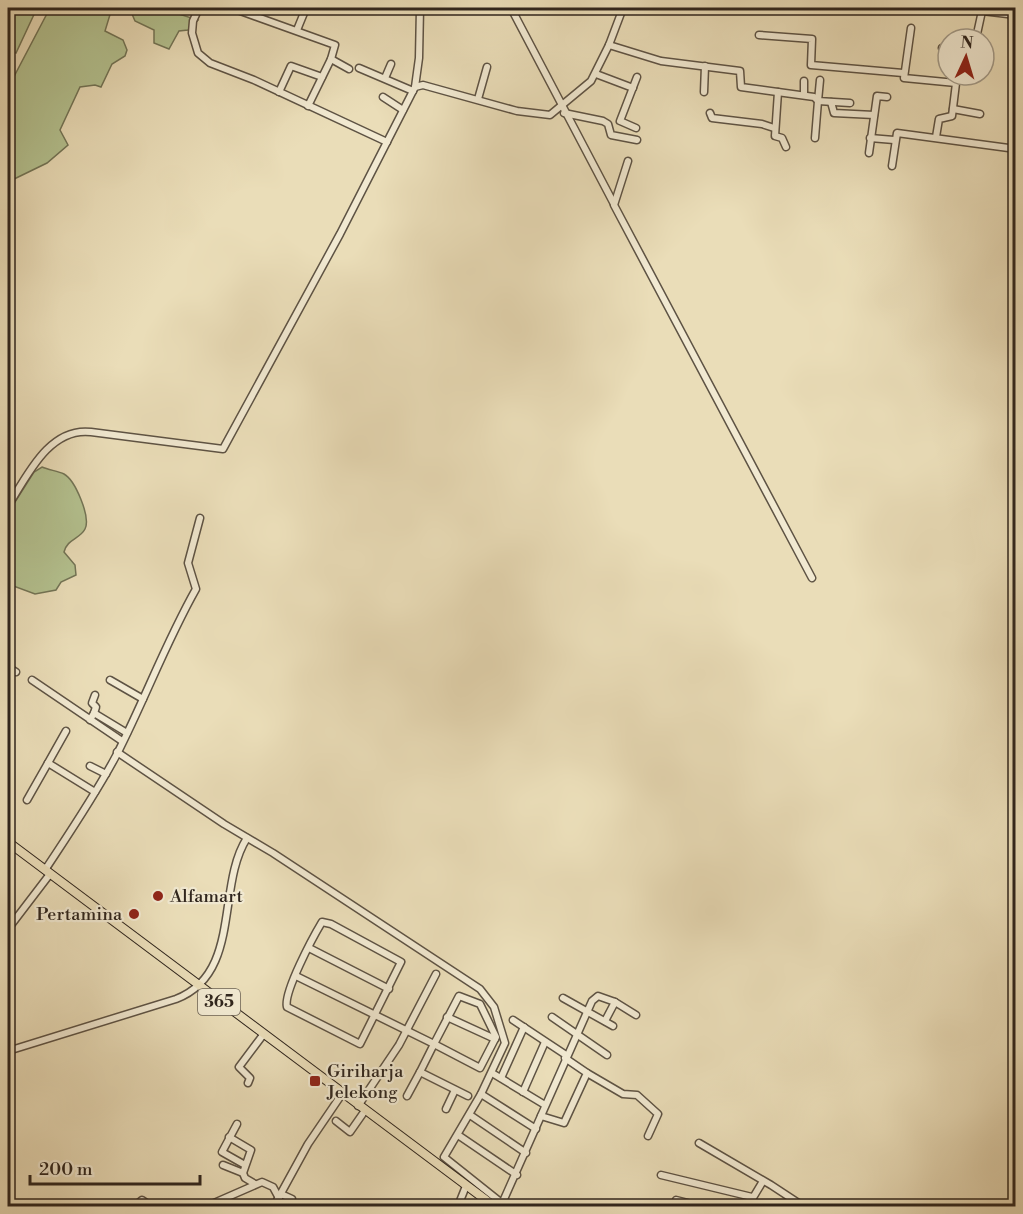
<svg xmlns="http://www.w3.org/2000/svg" width="1023" height="1214" font-family="'Libre Bodoni',serif">
	<style>
		.green { fill: #b4c290; stroke: #727456; stroke-width: 1.5 }
		.lines { fill: none; stroke-linecap: round; stroke-linejoin: round }
		.minor-casing { stroke: #5e5344; stroke-width: 9 }
		.major-casing { stroke: #2f251d; stroke-width: 10 }
		.minor { stroke: #f1e9d1; stroke-width: 6 }
		.major { stroke: #eaddb8; stroke-width: 8 }
		.poi-dot { fill: #8f2418; stroke: #f1e9d1; stroke-width: 2 }
		.labels { text-anchor: middle; dominant-baseline: central; stroke-width: 4.5; stroke-linejoin: round; paint-order: stroke }
		.shield { fill: #f1e9d1; stroke: #696053; stroke-width: 1.5 }
		.shield-label { font-size: 16px; font-weight: bold; fill: #2f251d }
		.poi-label { font-size: 18px; fill: #2f251d; stroke: #f1e9d1; text-anchor: start }
	</style>
	<rect width="100%" height="100%" fill="#eaddb8"/>
	<filter id="stains"><feTurbulence type="fractalNoise" baseFrequency=".00333" numOctaves="4"/><feColorMatrix values="0 0 0 0 .2 0 0 0 0 .09 0 0 0 0 .02 0 0 0 .5 -.17"/></filter>
	<radialGradient id="worn" r=".72"><stop offset=".6" stop-color="#630" stop-opacity="0"/><stop offset="1" stop-color="#630" stop-opacity=".3"/></radialGradient>
	<g class="green">
		<polygon points="8,8 37,8 16,53 8,50"/>
		<polygon points="50,8 112,8 105,31 123,40 127,50 125,56 112,64 101,87 95,85 80,87 60,130 68,145 47,163 8,182 8,88"/>
		<polygon points="135,8 160,8 198,20 188,30 179,31 169,49 154,43 154,30 135,21 132,14"/>
		<path d="M42,467C49,470 58,471 64,474C75,480 91,517 85,529C80,539 67,539 64,552L75,565L76,575L61,582L56,590L35,594L8,584V513L34,472Z"/>
	</g>
	<g class="lines">
		<defs>
			<g id="minor">
				<polyline points="199,8 193,21 192,33 198,53 210,63 254,80 387,142"/>
				<polyline points="232,8 335,45 331,59 308,106"/>
				<polyline points="511,8 614,204"/>
				<polyline points="911,28 904,78 956,83"/>
				<polyline points="297,30 306,8"/>
				<polyline points="759,35 812,39 811,65 903,73"/>
				<polyline points="962,39 964,35 977,34 982,11 1016,15"/>
				<polyline points="609,45 661,61 740,71 741,87 814,97 818,101 815,138"/>
				<polyline points="942,48 948,49"/>
				<polyline points="331,59 349,69"/>
				<polyline points="359,68 413,91"/>
				<polyline points="596,74 633,88"/>
				<polyline points="385,78 391,64"/>
				<polyline points="820,80 818,101 850,103"/>
				<polyline points="415,87 419,58 420,8"/>
				<polyline points="279,92 291,66 322,77"/>
				<polyline points="704,92 705,66"/>
				<polyline points="778,92 775,136 782,138 786,147"/>
				<polyline points="804,95 804,81"/>
				<polyline points="383,97 403,110"/>
				<polyline points="478,99 487,67"/>
				<polyline points="831,102 834,113 874,115"/>
				<polyline points="953,109 980,114"/>
				<polyline points="564,113 603,121 608,124 611,135 637,140"/>
				<polyline points="710,113 712,118 762,124 774,128"/>
				<polyline points="636,128 620,121 637,77"/>
				<polyline points="936,137 939,119 952,116 957,75"/>
				<polyline points="870,138 894,140"/>
				<polyline points="869,153 877,96 887,97"/>
				<polyline points="628,161 614,205 812,578"/>
				<polyline points="892,166 897,133 1016,149"/>
				<path d="M8,506C27,476 49,427 91,432L223,449L340,234L415,87L423,85L517,111L550,115L591,81L609,45L623,8"/>
				<polyline points="8,667 16,672"/>
				<polyline points="32,680 122,741"/>
				<polyline points="110,680 143,699"/>
				<polyline points="94,713 96,707 92,703 95,695"/>
				<polyline points="90,720 94,713 127,733"/>
				<polyline points="117,752 224,824 273,853 480,989 494,1007 505,1043 481,1094 444,1157 503,1204"/>
				<polyline points="48,763 66,731"/>
				<polyline points="90,766 106,774"/>
				<polyline points="27,800 48,763 95,792"/>
				<path d="M45,870C70,832 96,794 117,754C145,699 166,642 196,589L188,563L200,518"/>
				<path d="M322,922L331,924L401,962L360,1044L287,1007C283,993 313,937 322,922Z"/>
				<polyline points="8,929 50,874"/>
				<polyline points="309,948 389,989"/>
				<polyline points="296,976 434,1044 459,996 480,1004 496,1037 480,1068 434,1044 420,1072 468,1096"/>
				<polyline points="563,998 613,1026"/>
				<polyline points="447,1017 495,1039"/>
				<polyline points="552,1017 607,1055"/>
				<polyline points="513,1020 566,1055"/>
				<polyline points="605,1021 615,1002 636,1015"/>
				<path d="M8,1051L176,999C242,974 216,886 247,838"/>
				<polyline points="492,1073 545,1105"/>
				<polyline points="587,1073 623,1094 637,1095 658,1114 648,1136"/>
				<polyline points="501,1078 524,1027"/>
				<polyline points="248,1083 250,1078 239,1067 263,1035"/>
				<polyline points="523,1092 545,1042"/>
				<polyline points="481,1094 536,1129"/>
				<polyline points="407,1096 420,1072"/>
				<polyline points="358,1106 399,1045 436,974"/>
				<polyline points="446,1109 455,1090"/>
				<polyline points="470,1115 526,1153"/>
				<polyline points="541,1116 564,1123 587,1073 565,1058"/>
				<polyline points="336,1121 350,1132 364,1112"/>
				<polyline points="237,1124 222,1152 245,1165"/>
				<polyline points="458,1135 517,1175"/>
				<polyline points="229,1137 251,1150 243,1173 245,1178 255,1184"/>
				<polyline points="699,1143 771,1185 803,1206"/>
				<polyline points="223,1165 243,1173"/>
				<polyline points="661,1175 752,1197"/>
				<polyline points="281,1194 292,1199 291,1206"/>
				<polyline points="676,1200 700,1206"/>
				<polyline points="8,1205 15,1206"/>
				<polyline points="135,1206 142,1200 151,1206"/>
				<polyline points="207,1206 262,1182 273,1187 279,1198"/>
				<polyline points="274,1206 308,1144 342,1094"/>
				<polyline points="458,1206 466,1186"/>
				<polyline points="501,1206 592,1001 598,996 615,1002"/>
				<polyline points="748,1206 763,1181"/>
			</g>
			<polyline id="major" points="8,842 494,1206"/>
		</defs>
		<use href="#minor" class="minor-casing"/>
		<use href="#major" class="major-casing"/>
		<use href="#minor" class="minor"/>
		<use href="#major" class="major"/>
	</g>
	<g class="poi-dot">
		<circle cx="158" cy="896" r="6"/>
		<circle cx="134" cy="914" r="6"/>
		<rect x="309" y="1075" width="12" height="12" rx="3"/>
	</g>
	<g class="labels">
		<rect class="shield" x="198" y="989" width="42" height="26" rx="4.5"/>
		<g class="shield-label">
			<text x="219" y="1002">365</text>
		</g>
		<g class="poi-label">
			<text x="170" y="896">Alfamart</text>
			<text x="122" y="914" text-anchor="end">Pertamina</text>
			<text x="327" y="1071">Giriharja<tspan x="327" dy="21">Jelekong</tspan></text>
		</g>
	</g>
	<rect width="1023" height="1214" fill="none" stroke="#eaddb8" stroke-width="30"/>
	<rect x="9" y="9" width="1005" height="1196" fill="none" stroke="#2f251d" stroke-width="3"/>
	<rect x="15" y="15" width="993" height="1184" fill="none" stroke="#2f251d" stroke-width="1.5"/>
	<g transform="translate(966 57) rotate(4)"><circle r="28" fill="#f1e9d1" stroke="#a39b89" stroke-width="1.5"/>
	<path d="M0-4.5L10 22L0 15L-10 22Z" fill="#8f2418"/>
	<text y="-9" font-size="16" font-weight="bold" text-anchor="middle" fill="#2f251d">N</text>
	</g>
	<path d="M30 1175v9h170v-9" fill="none" stroke="#2f251d" stroke-width="3"/>
	<text x="39" y="1175" font-size="18" fill="#2f251d" stroke="#f1e9d1" stroke-width="4.5" paint-order="stroke">200 m</text>
	<rect width="100%" height="100%" filter="url(#stains)"/>
	<rect width="100%" height="100%" fill="url(#worn)"/>
</svg>
